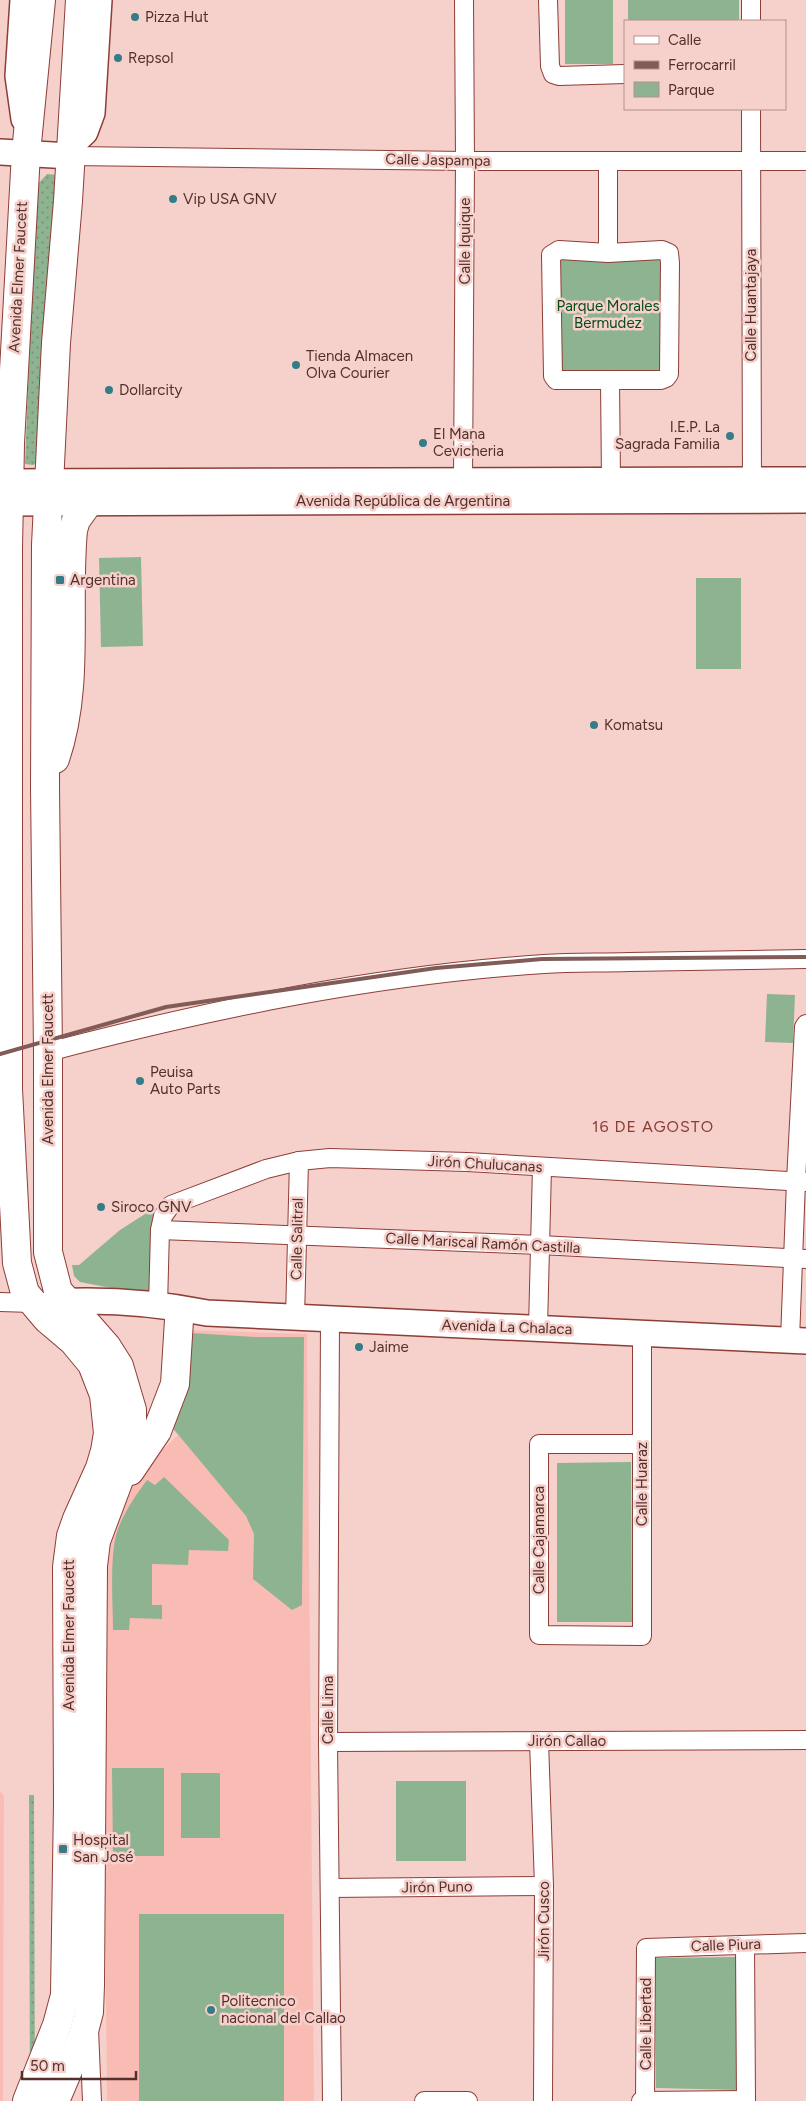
<svg xmlns="http://www.w3.org/2000/svg" width="806" height="2101" font-family="Figtree,sans-serif">
	<style>
		.built { fill: #f9bcb5 }
		.grass { fill: url(#grass-dots) }
		.green { fill: #8eb391 }
		.lines { fill: none; stroke-linecap: round; stroke-linejoin: round }
		.street-casing { stroke: #8d3e37; stroke-width: 20 }
		.secondary-casing { stroke: #8d3e37; stroke-width: 28 }
		.primary-casing { stroke: #8d3e37; stroke-width: 30 }
		.street { stroke: #fff; stroke-width: 18 }
		.secondary { stroke: #fff; stroke-width: 25 }
		.primary { stroke: #fff; stroke-width: 28 }
		.rail { stroke: #805b57; stroke-width: 4 }
		.poi-dot { fill: #357c86; stroke: #f6d0cb; stroke-width: 2 }
		.labels { text-anchor: middle; dominant-baseline: central; stroke-width: 5; stroke-linejoin: round; paint-order: stroke }
		.poi-label { font-size: 15px; fill: #542f2b; stroke: #f6d0cb; text-anchor: start }
		.street-label { font-size: 15px; fill: #542f2b; stroke: #f6d0cb }
		.park-label { font-size: 15px; fill: #054c19; stroke: #f6d0cb }
		.neighbourhood-label { font-size: 16px; letter-spacing: 1px; fill: #8a3c35; stroke: #f6d0cb }
	</style>
	<defs>
		<pattern id="grass-dots" width="8" height="8" patternUnits="userSpaceOnUse" patternTransform="scale(1.25)"><rect width="8" height="8" fill="#8eb391"/><path d="M2 2h.1M6 6h.1" fill="none" stroke="#779277" stroke-width="1.8" stroke-linecap="round"/></pattern>
	</defs>
	<rect width="100%" height="100%" fill="#f6d0cb"/>
	<g class="built">
		<polygon points="186,1330 307,1334 314,2101 107,2101 102,1565 115,1503 154,1458 178,1435 168,1425"/>
		<polygon points="0,1791 4,1796 3,2101 0,2101"/>
	</g>
	<g class="grass">
		<polygon points="47,174 59,175 39,462 33,465 25,464 36,186"/>
		<polygon points="29,1795 34,1795 35,2101 30,2101"/>
	</g>
	<g class="green">
		<rect x="565" y="0" width="48" height="64"/>
		<rect x="628" y="0" width="111" height="21"/>
		<polygon points="559,256 661,257 660,371 555,370"/>
		<polygon points="141,557 143,646 101,647 99,558"/>
		<rect x="696" y="578" width="45" height="91"/>
		<polygon points="767,994 795,995 793,1043 765,1042"/>
		<polygon points="156,1207 153,1296 80,1282 74,1276 72,1265 79,1265 120,1230"/>
		<polygon points="191,1333 255,1337 304,1337 302,1605 292,1610 253,1579 254,1534 246,1516 171,1426 190,1373"/>
		<polygon points="631,1462 632,1622 557,1622 557,1463"/>
		<path d="M164,1477L229,1540L228,1551L189,1550L188,1565L152,1564V1605H162V1619L130,1618L129,1630H113C113,1604 109,1552 118,1529C125,1511 135,1496 147,1480L155,1485Z"/>
		<polygon points="112,1768 164,1768 164,1856 113,1856"/>
		<rect x="181" y="1773" width="39" height="65"/>
		<rect x="396" y="1781" width="70" height="80"/>
		<rect x="139" y="1914" width="145" height="187"/>
		<polygon points="738,1957 740,2090 656,2088 655,1958"/>
	</g>
	<g class="lines">
		<defs>
			<g id="street">
				<polyline points="548,0 550,66 553,74 559,76 625,74"/>
				<polyline points="751,21 751,0"/>
				<polyline points="751,109 752,491"/>
				<polyline points="70,156 465,161 806,161"/>
				<polygon points="559,250 608,253 662,250 669,253 670,263 669,374 666,378 661,380 556,380 553,376 551,255"/>
				<polyline points="608,253 608,162"/>
				<polyline points="610,380 611,481"/>
				<polyline points="463,481 465,161 464,0"/>
				<path d="M48,1052C211,1009 376,975 544,964C572,962 601,963 629,962C688,961 747,960 806,959"/>
				<polyline points="160,1230 540,1245 806,1259"/>
				<polyline points="0,1302 32,1303"/>
				<polyline points="158,1306 160,1230 163,1216 171,1205 266,1169 299,1161 330,1158 467,1162 806,1182"/>
				<polyline points="295,1318 299,1161"/>
				<polyline points="330,1319 328,1742 332,2101"/>
				<polyline points="538,1328 542,1167"/>
				<polyline points="790,1340 796,1181 804,1027 806,1024"/>
				<polyline points="642,1444 539,1444 539,1635 642,1636 642,1333"/>
				<polyline points="539,1741 544,1886 543,2101"/>
				<polyline points="328,1742 806,1740"/>
				<polyline points="330,1888 544,1886"/>
				<polyline points="745,1945 746,2101"/>
				<polyline points="89,2029 92,2101"/>
				<polyline points="424,2101 468,2101"/>
				<polyline points="641,2101 746,2100"/>
				<polyline points="645,2101 646,1948 806,1943"/>
			</g>
			<g id="secondary">
				<polyline points="23,0 18,76 24,119"/>
				<polyline points="70,146 85,132 92,113 99,0"/>
				<polyline points="0,152 70,156"/>
				<polyline points="0,482 806,480"/>
				<polyline points="0,503 806,500"/>
				<path d="M52,1302C104,1299 157,1303 207,1313L806,1341"/>
			</g>
			<g id="primary">
				<path d="M55,759C80,686 66,606 73,530L76,520L89,502"/>
				<polyline points="130,1471 157,1431 175,1384 179,1320"/>
				<polyline points="27,2101 57,2025 65,1995 68,1803 67,1567 71,1536 77,1519 100,1468 105,1451 108,1433 104,1395 92,1364 73,1341 47,1319 25,1293 17,1263 8,1089 8,549 10,443 26,153 41,0"/>
				<polyline points="55,2101 83,2035 89,2012 90,1985 93,1566 96,1541 129,1453 132,1433 132,1410 119,1366 107,1347 58,1291 48,1252 48,1052 45,787 46,545 56,343 68,201 80,0"/>
			</g>
		</defs>
		<use href="#street" class="street-casing"/>
		<use href="#secondary" class="secondary-casing"/>
		<use href="#primary" class="primary-casing"/>
		<use href="#street" class="street"/>
		<use href="#secondary" class="secondary"/>
		<use href="#primary" class="primary"/>
		<polyline class="rail" points="0,1054 166,1007 436,968 542,959 806,957"/>
	</g>
	<g class="poi-dot">
		<circle cx="135" cy="17" r="5"/>
		<circle cx="118" cy="58" r="5"/>
		<circle cx="173" cy="199" r="5"/>
		<circle cx="296" cy="365" r="5"/>
		<circle cx="109" cy="390" r="5"/>
		<circle cx="730" cy="436" r="5"/>
		<circle cx="423" cy="443" r="5"/>
		<rect x="55" y="575" width="10" height="10" rx="2.5"/>
		<circle cx="594" cy="725" r="5"/>
		<circle cx="140" cy="1081" r="5"/>
		<circle cx="101" cy="1207" r="5"/>
		<circle cx="359" cy="1347" r="5"/>
		<rect x="58" y="1844" width="10" height="10" rx="2.5"/>
		<circle cx="211" cy="2010" r="5"/>
	</g>
	<g class="labels">
		<g class="poi-label">
			<text x="145" y="17">Pizza Hut</text>
			<text x="128" y="58">Repsol</text>
			<text x="183" y="199">Vip USA GNV</text>
			<text x="306" y="356">Tienda Almacen<tspan x="306" dy="17">Olva Courier</tspan></text>
			<text x="119" y="390">Dollarcity</text>
			<text x="720" y="427" text-anchor="end">I.E.P. La<tspan x="720" dy="17">Sagrada Familia</tspan></text>
			<text x="433" y="434">El Mana<tspan x="433" dy="17">Cevicheria</tspan></text>
			<text x="70" y="580">Argentina</text>
			<text x="604" y="725">Komatsu</text>
			<text x="150" y="1072">Peuisa<tspan x="150" dy="17">Auto Parts</tspan></text>
			<text x="111" y="1207">Siroco GNV</text>
			<text x="369" y="1347">Jaime</text>
			<text x="73" y="1840">Hospital<tspan x="73" dy="17">San José</tspan></text>
			<text x="221" y="2001">Politecnico<tspan x="221" dy="17">nacional del Callao</tspan></text>
		</g>
		<g class="street-label">
			<text transform="translate(438 160) rotate(1)">Calle Jaspampa</text>
			<text transform="translate(465 241) rotate(-90)">Calle Iquique</text>
			<text transform="translate(18 277) rotate(-87)">Avenida Elmer Faucett</text>
			<text transform="translate(751 305) rotate(-90)">Calle Huantajaya</text>
			<text x="403" y="501">Avenida República de Argentina</text>
			<text transform="translate(48 1069) rotate(-90)">Avenida Elmer Faucett</text>
			<text transform="translate(485 1164) rotate(3)">Jirón Chulucanas</text>
			<text transform="translate(297 1239) rotate(-89)">Calle Salitral</text>
			<text transform="translate(483 1243) rotate(3)">Calle Mariscal Ramón Castilla</text>
			<text transform="translate(507 1327) rotate(2)">Avenida La Chalaca</text>
			<text transform="translate(642 1484) rotate(-90)">Calle Huaraz</text>
			<text transform="translate(539 1540) rotate(-90)">Calle Cajamarca</text>
			<text transform="translate(69 1635) rotate(-90)">Avenida Elmer Faucett</text>
			<text transform="translate(328 1710) rotate(-90)">Calle Lima</text>
			<text x="567" y="1741">Jirón Callao</text>
			<text transform="translate(437 1887) rotate(-1)">Jirón Puno</text>
			<text transform="translate(544 1921) rotate(-90)">Jirón Cusco</text>
			<text transform="translate(726 1945) rotate(-2)">Calle Piura</text>
			<text transform="translate(646 2024) rotate(-90)">Calle Libertad</text>
		</g>
		<g class="park-label">
			<text x="608" y="306">Parque Morales<tspan x="608" dy="17">Bermudez</tspan></text>
		</g>
		<g class="neighbourhood-label">
			<text x="653" y="1126">16 DE AGOSTO</text>
		</g>
	</g>
	<rect x="624" y="20" width="162" height="90" fill="#f6d0cb" stroke="#b5908b"/>
	<rect x="634" y="36" width="25" height="8" fill="#ffffff" stroke="#b5908b"/>
	<text x="668" y="45" font-size="15" fill="#542f2b">Calle</text>
	<rect x="634" y="61" width="25" height="8" fill="#805b57" stroke="#b5908b"/>
	<text x="668" y="70" font-size="15" fill="#542f2b">Ferrocarril</text>
	<rect x="634" y="82" width="25" height="15" fill="#8eb391" stroke="#b5908b"/>
	<text x="668" y="95" font-size="15" fill="#542f2b">Parque</text>
	<path d="M22 2071v8h114v-8" fill="none" stroke="#542f2b" stroke-width="2.5"/>
	<text x="30" y="2071" font-size="15" fill="#542f2b" stroke="#f6d0cb" stroke-width="4" paint-order="stroke">50 m</text>
</svg>
